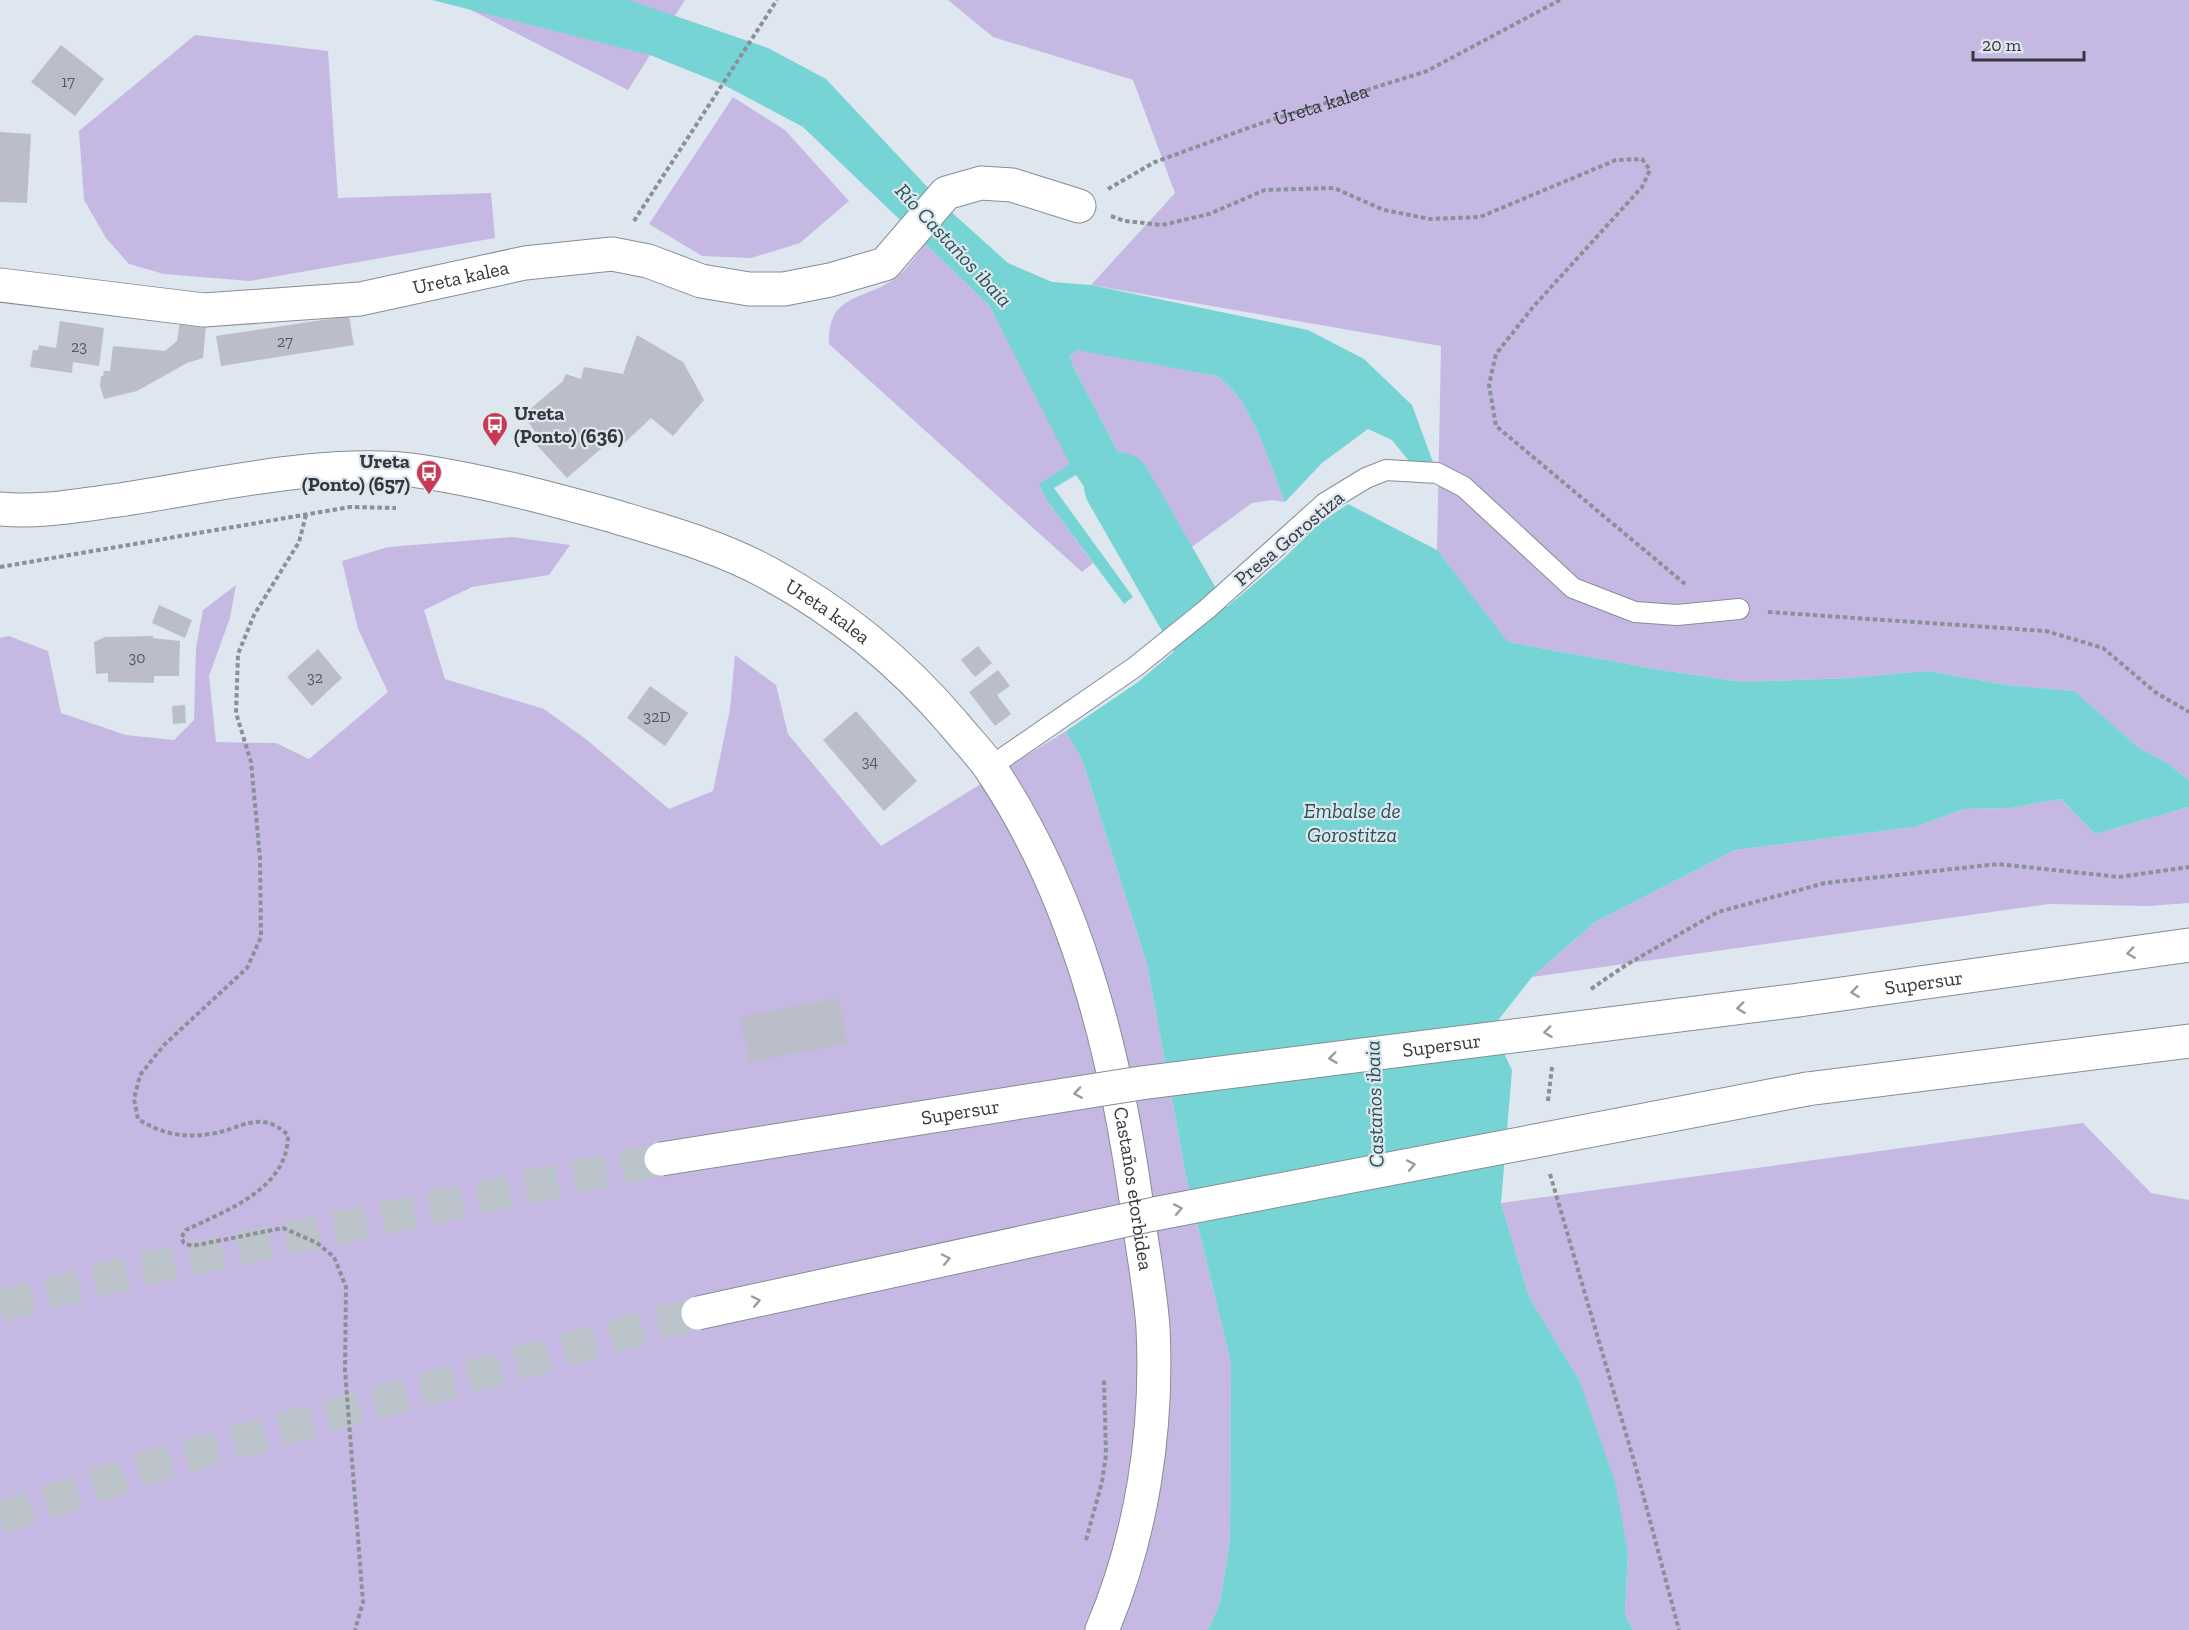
<svg xmlns="http://www.w3.org/2000/svg" width="2189" height="1630" font-family="'Zilla Slab',serif">
	<style>
		.green { fill: #c5b9e4 }
		.water { fill: #77d4d4 }
		.lines { fill: none; stroke-linecap: round; stroke-linejoin: round }
		.river { stroke: #77d4d4; stroke-width: 68 }
		.building { fill: #bbbec9 }
		.highway-tunnel { stroke: #bcc4cb; stroke-width: 33; stroke-dasharray: 33 16; stroke-linecap: butt }
		.lane-casing { stroke: #858d95; stroke-width: 22 }
		.street-casing { stroke: #858d95; stroke-width: 35 }
		.secondary-casing { stroke: #858d95; stroke-width: 35 }
		.highway-casing { stroke: #858d95; stroke-width: 35 }
		.path { stroke: #8a9096; stroke-width: 4; stroke-dasharray: 4.5 3; stroke-linecap: butt }
		.lane { stroke: #fff; stroke-width: 20 }
		.street { stroke: #fff; stroke-width: 33 }
		.secondary { stroke: #fff; stroke-width: 33 }
		.highway { stroke: #fff; stroke-width: 33 }
		.highway-bridge-casing { stroke: #858d95; stroke-width: 35; stroke-linecap: butt }
		.highway-bridge { stroke: #fff; stroke-width: 33 }
		.oneway { stroke: #9a9c9d }
		.labels { text-anchor: middle; dominant-baseline: central; stroke-width: 4.5; stroke-linejoin: round; paint-order: stroke }
		.number-label { font-size: 16px; fill: #565a5e }
		.street-label { font-size: 20px; fill: #35383b; stroke: #dee7ef }
		.poi-label { font-size: 20px; font-weight: bold; fill: #35383b; stroke: #dee7ef; text-anchor: start }
		.water-label { font-size: 21px; font-style: italic; fill: #285353; stroke: #dee7ef }
	</style>
	<rect width="100%" height="100%" fill="#dee7ef"/>
	<g class="green">
		<polygon points="437,0 685,0 628,90 467,8"/>
		<polygon points="948,0 2189,0 2189,781 2169,764 2139,748 2073,691 2007,685 1928,671 1848,678 1742,682 1661,670 1507,642 1437,550 1441,346 1091,285 1175,193 1133,80 993,37"/>
		<polygon points="195,35 328,51 338,198 491,193 495,238 250,281 164,274 129,264 106,238 84,200 79,131"/>
		<polygon points="733,97 785,130 849,201 800,243 751,258 702,256 649,224"/>
		<path d="M925,244L989,305L1071,464L1040,485L1048,502L1093,563L1082,572L829,344C828,290 867,302 898,276C909,267 917,254 925,244Z"/>
		<path d="M1077,349L1217,376C1252,399 1269,464 1285,502L1272,500L1252,503L1174,560L1074,368L1070,356Z"/>
		<polygon points="512,537 570,545 549,575 472,587 424,610 445,679 544,709 587,740 669,809 713,791 730,709 735,655 776,685 788,734 881,846 1066,731 1083,762 1147,964 1187,1181 1231,1363 1230,1540 1220,1603 1208,1630 0,1630 0,638 9,636 48,651 61,713 126,735 174,740 194,720 196,648 203,610 236,585 230,618 209,676 216,742 276,743 309,759 388,692 358,629 342,561 388,547"/>
		<polygon points="2061,799 2095,834 2189,807 2189,903 2148,906 2049,904 1532,977 1595,922 1735,850 1915,827 1964,809 2010,808"/>
		<polygon points="2083,1123 2151,1193 2189,1200 2189,1630 1633,1630 1625,1614 1628,1552 1579,1380 1529,1297 1501,1203"/>
	</g>
	<g class="water">
		<path d="M432,0H629L768,48L826,79L948,209L1008,263L1052,282L1091,285L1308,330L1364,359L1412,405L1437,473L1407,469L1408,460L1392,440L1368,429L1322,463L1285,502C1269,464 1252,399 1217,376L1077,350L1070,356L1074,368L1174,560L1149,580L1076,475L1054,488L1133,597L1124,604L1048,502L1039,484L1070,464L989,305L803,127L722,84L650,55Z"/>
		<polygon points="1348,504 1437,550 1508,642 1661,670 1742,682 1848,678 1928,671 2007,685 2074,691 2139,748 2169,764 2189,781 2189,807 2095,834 2061,799 2010,808 1964,809 1915,827 1735,850 1595,922 1532,977 1492,1028 1512,1070 1501,1203 1529,1297 1579,1380 1615,1481 1628,1552 1625,1614 1633,1630 1208,1630 1220,1603 1230,1540 1231,1363 1187,1181 1147,964 1083,762 1066,731 1138,682 1184,643 1203,634 1221,612 1280,562 1321,522"/>
	</g>
	<g class="lines">
		<polyline class="river" points="1118,486 1203,634 1262,706"/>
	</g>
	<g class="building">
		<polygon points="61,45 104,79 75,116 31,82"/>
		<polygon points="0,132 31,134 27,203 0,202"/>
		<polygon points="349,316 354,345 221,366 216,336"/>
		<polygon points="60,321 104,328 99,366 73,362 72,373 30,367 33,350 38,350 39,345 56,348"/>
		<polygon points="180,321 206,324 203,358 187,363 137,391 104,399 100,386 101,376 103,376 104,371 110,371 113,346 165,351 177,341"/>
		<polygon points="637,335 683,362 704,400 673,436 651,418 619,448 610,441 567,478 532,440 536,433 523,415 562,382 566,374 581,379 584,367 623,374"/>
		<polygon points="159,605 192,620 185,638 152,623"/>
		<polygon points="153,636 153,638 180,641 179,676 154,676 154,683 108,682 108,673 96,674 94,642 105,637"/>
		<polygon points="978,646 992,663 975,677 961,660"/>
		<polygon points="318,649 342,678 312,706 287,677"/>
		<polygon points="998,670 1010,686 997,695 1011,714 995,726 969,692"/>
		<polygon points="650,686 688,713 665,746 627,718"/>
		<polygon points="185,705 186,723 173,724 172,706"/>
		<polygon points="856,711 917,781 884,811 823,740"/>
		<polygon points="838,998 847,1043 749,1062 740,1017"/>
	</g>
	<g class="lines">
		<g class="highway-tunnel">
			<polyline points="0,1306 130,1272 661,1159"/>
			<polyline points="0,1518 168,1461 698,1313"/>
		</g>
		<defs>
			<polyline id="lane" points="990,767 1135,667 1207,609 1325,503 1366,478 1386,470 1437,473 1464,487 1573,588 1635,612 1677,615 1739,609"/>
			<g id="street">
				<path id="s2" d="M0,285L204,310L360,299L525,263L612,254L648,261L701,281L749,289H784L830,280L885,264L946,193L981,183L1012,185L1079,206"/>
			</g>
			<g id="secondary">
				<path id="s3" d="M0,509C38,513 81,505 119,500C212,486 333,457 425,472C488,482 548,498 610,515C663,531 719,546 768,573C840,612 900,661 953,723C965,738 980,753 991,769C1076,896 1115,1050 1136,1200C1141,1242 1150,1285 1153,1328C1158,1430 1142,1536 1102,1630"/>
			</g>
			<g id="highway">
				<path id="s4" d="M1799,1000L2189,945"/>
				<polyline points="1807,1089 2189,1041"/>
			</g>
		</defs>
		<use href="#lane" class="lane-casing"/>
		<use href="#street" class="street-casing"/>
		<use href="#secondary" class="secondary-casing"/>
		<use href="#highway" class="highway-casing"/>
		<g class="path">
			<path id="s1" d="M1108,189L1155,162L1259,124L1427,71L1560,0"/>
			<polyline points="1111,216 1125,221 1162,225 1209,214 1265,190 1334,188 1384,210 1430,219 1480,217 1616,160 1642,159 1650,170 1642,187 1533,307 1496,354 1489,385 1496,426 1685,584"/>
			<polyline points="634,221 777,0"/>
			<path d="M306,515L299,542L254,615L238,654L236,713L251,762L260,858L261,937L247,968L164,1045L140,1075L134,1099L138,1119C163,1134 181,1138 210,1134C241,1130 259,1108 288,1135C288,1189 227,1210 186,1230L181,1238L184,1243L192,1246L283,1228L317,1243L334,1257L346,1287L345,1370L363,1602L355,1630"/>
			<polyline points="0,567 350,507 396,508"/>
			<polyline points="1768,612 2046,631 2103,648 2155,692 2189,712"/>
			<polyline points="1591,989 1626,965 1718,912 1825,883 1998,864 2119,877 2189,867"/>
			<polyline points="1548,1101 1552,1067"/>
			<polyline points="1550,1174 1636,1468 1679,1630"/>
			<polyline points="1086,1540 1102,1482 1106,1455 1104,1380"/>
		</g>
		<use href="#lane" class="lane"/>
		<use href="#street" class="street"/>
		<use href="#secondary" class="secondary"/>
		<use href="#highway" class="highway"/>
		<defs>
			<g id="highway-bridge">
				<path id="s5" d="M661,1159L1141,1083L1799,1000"/>
				<polyline points="698,1313 1154,1214 1807,1089"/>
			</g>
		</defs>
		<use href="#highway-bridge" class="highway-bridge-casing"/>
		<use href="#highway-bridge" class="highway-bridge"/>
	</g>
	<defs><path id="oneway-chevron" d="M-2-3.5L2.5 0L-2 3.5" fill="none" stroke-width="1.6" stroke-linecap="round" stroke-linejoin="round" transform="scale(1.5)"/></defs>
	<g class="oneway">
		<use href="#oneway-chevron" transform="translate(2131 953) rotate(172)"/>
		<use href="#oneway-chevron" transform="translate(1855 992) rotate(172)"/>
		<use href="#oneway-chevron" transform="translate(1741 1008) rotate(173)"/>
		<use href="#oneway-chevron" transform="translate(1548 1032) rotate(173)"/>
		<use href="#oneway-chevron" transform="translate(1333 1058) rotate(173)"/>
		<use href="#oneway-chevron" transform="translate(1078 1093) rotate(171)"/>
		<use href="#oneway-chevron" transform="translate(1411 1165) rotate(-11)"/>
		<use href="#oneway-chevron" transform="translate(1178 1209) rotate(-11)"/>
		<use href="#oneway-chevron" transform="translate(946 1259) rotate(-12)"/>
		<use href="#oneway-chevron" transform="translate(756 1301) rotate(-12)"/>
	</g>
	<defs>
		<symbol id="bus-pin" viewBox="-11 -11 22 30"><path d="M0 17L-7.5 6A9.5 9.5 0 1 1 7.5 6Z" fill="#c93953" stroke="#dee7ef"/><path d="M-5-6H5V4H4V6H2V4H-2V6H-4V4H-5ZM-3.5-4V0h7V-4ZM-3.5 1.2v1.5H-2V1.2ZM2 1.2v1.5H3.5V1.2Z" fill="#fff"/></symbol>
	</defs>
	<g fill-rule="evenodd">
		<use href="#bus-pin" x="480" y="410" width="30" height="40"/>
		<use href="#bus-pin" x="414" y="458" width="30" height="40"/>
	</g>
	<g class="labels">
		<g class="number-label">
			<text x="68" y="81">17</text>
			<text x="285" y="341">27</text>
			<text x="79" y="346">23</text>
			<text x="137" y="657">30</text>
			<text x="315" y="677">32</text>
			<text x="657" y="716">32D</text>
			<text x="870" y="761">34</text>
		</g>
		<g class="street-label">
			<text stroke="none"><textPath href="#s1" startOffset="230">Ureta kalea</textPath></text>
			<text stroke="none"><textPath href="#s2" startOffset="465">Ureta kalea</textPath></text>
			<text transform="translate(1289 538) rotate(-40)">Presa Gorostiza</text>
			<text stroke="none"><textPath href="#s3" startOffset="858">Ureta kalea</textPath></text>
			<text stroke="none"><textPath href="#s4" startOffset="126">Supersur</textPath></text>
			<text stroke="none"><textPath href="#s5" startOffset="789">Supersur</textPath></text>
			<text stroke="none"><textPath href="#s5" startOffset="303">Supersur</textPath></text>
			<text stroke="none"><textPath href="#s3" startOffset="1533">Castaños etorbidea</textPath></text>
		</g>
		<g class="poi-label">
			<text x="514" y="413">Ureta<tspan x="514" dy="23">(Ponto) (636)</tspan></text>
			<text x="410" y="461" text-anchor="end">Ureta<tspan x="410" dy="23">(Ponto) (657)</tspan></text>
		</g>
		<g class="water-label">
			<text transform="translate(954 245) rotate(47)">Río Castaños ibaia</text>
			<text x="1352" y="810">Embalse de<tspan x="1352" dy="24">Gorostitza</tspan></text>
			<text transform="translate(1374 1104) rotate(-92)">Castaños ibaia</text>
		</g>
	</g>
	<path d="M1973 51v9h111v-9" fill="none" stroke="#35383b" stroke-width="3"/>
	<text x="1982" y="51" font-size="18" fill="#35383b" stroke="#dee7ef" stroke-width="4.5" paint-order="stroke">20 m</text>
</svg>
